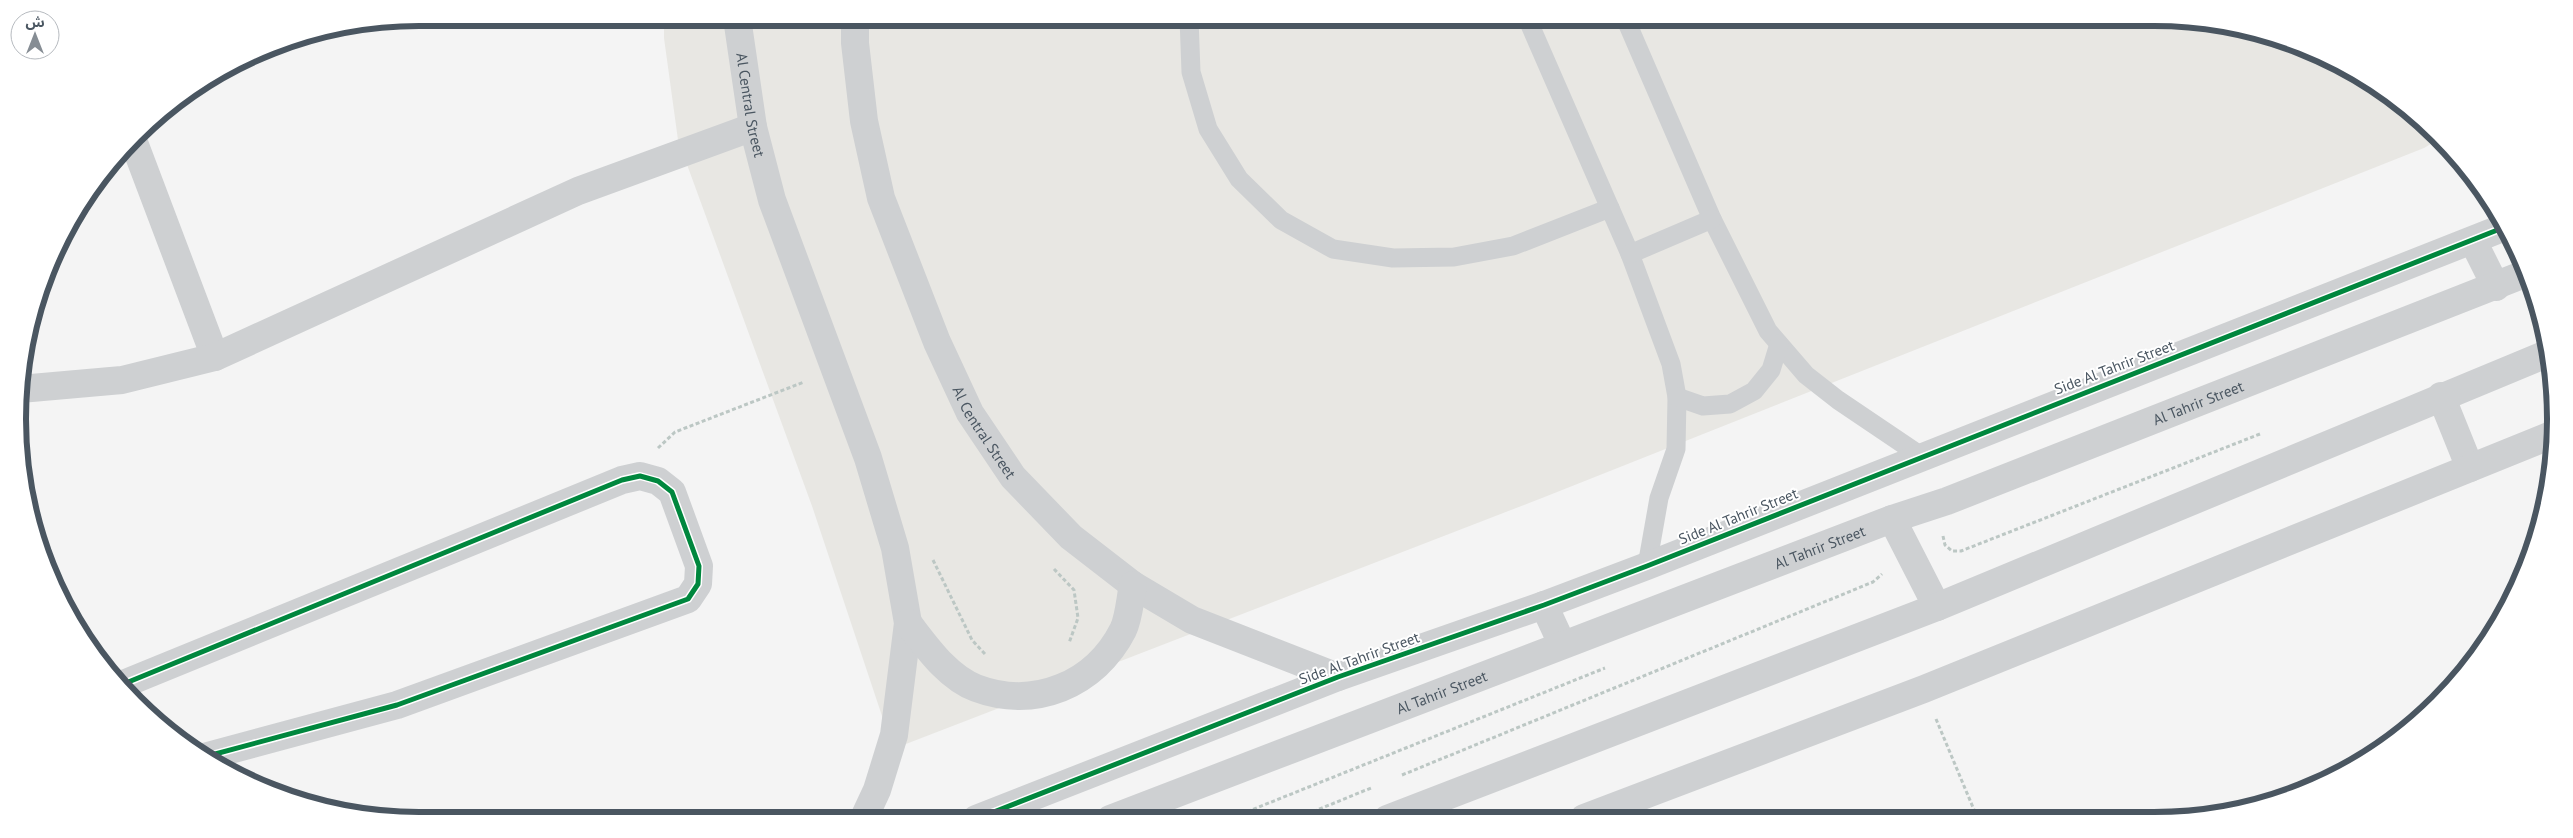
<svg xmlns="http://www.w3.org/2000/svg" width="2573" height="838" font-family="'PT Sans','Noto Sans Arabic',sans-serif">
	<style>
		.commercial { fill: #e8e7e3 }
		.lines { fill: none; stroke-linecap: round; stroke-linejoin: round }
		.path { stroke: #bcc7c4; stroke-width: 3; stroke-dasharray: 4 2.5; stroke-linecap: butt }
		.service { stroke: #ced0d2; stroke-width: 19 }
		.minor { stroke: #ced0d2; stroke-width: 28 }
		.tertiary { stroke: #ced0d2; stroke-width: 28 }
		.cycleway-casing { stroke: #fff; stroke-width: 8 }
		.cycleway { stroke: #00873e; stroke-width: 5 }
		.labels { text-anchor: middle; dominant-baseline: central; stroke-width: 4; stroke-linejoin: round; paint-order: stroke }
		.street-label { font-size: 15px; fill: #4a5661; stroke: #fff }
		.rim { fill: none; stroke: #4a5661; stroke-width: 6 }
	</style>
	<rect width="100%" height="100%" fill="#f4f4f4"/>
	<polygon class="commercial" points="664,18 2154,18 2233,25 2308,48 2377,85 2441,138 2424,148 1542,498 893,749 812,506 678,140 664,38"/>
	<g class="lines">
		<g class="path">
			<polyline points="658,448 675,432 804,382"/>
			<polyline points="1943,536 1945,545 1952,551 1961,551 2260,434"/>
			<polyline points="933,560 972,640 985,654"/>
			<polyline points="1054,569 1074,590 1078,618 1069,643"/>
			<polyline points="1936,719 1977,817"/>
			<polyline points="1402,775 1873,582 1882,574"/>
			<polyline points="1229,819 1605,668"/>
			<polyline points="1295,819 1371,788"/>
		</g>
		<g class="service">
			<polyline points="1189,18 1191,72 1208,129 1239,179 1281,220 1333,249 1393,258 1454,257 1513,246 1610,208"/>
			<polyline points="1527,18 1630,254 1671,364 1677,397 1676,449 1659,498 1647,566"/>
			<polyline points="1625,18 1712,219 1768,331 1806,375 1838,400 1921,456"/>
			<polyline points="1630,254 1712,219"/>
			<polyline points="1677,397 1703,406 1730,404 1754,391 1771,370 1779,344"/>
		</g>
		<g class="minor">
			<path id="s1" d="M737,18L753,127L772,200L868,458L895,548L908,623L894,735L877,790L863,820"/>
			<path id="s2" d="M855,18V43L864,121L881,198L937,342L970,413L1013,477L1071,537L1133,585L1192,620L1338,677"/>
			<polyline points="133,140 215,357"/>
			<polyline points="20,389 122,380 215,357 578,191 753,127"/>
			<polyline points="2441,396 2470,468"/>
			<path d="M908,623C926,646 947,677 976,688C1034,710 1095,685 1123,630C1129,618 1130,599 1133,585"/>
			<polyline points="121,685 622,480 640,476 658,481 672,492 699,566 698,584 688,599 397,705 204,757"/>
			<polyline points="1584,818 1924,689 2554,434"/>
			<polyline points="976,819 1338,677 1544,605 1647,566 2505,227"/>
		</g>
		<g class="tertiary">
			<polyline points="2473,241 2496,287"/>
			<polyline points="1892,519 1937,607"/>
			<polyline points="1544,605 1562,644"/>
			<path id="s3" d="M1110,819L1892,519L1947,501L2527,273"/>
			<polyline points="1387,819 1937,607 2549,353"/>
		</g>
		<defs>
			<g id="cycleway">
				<polyline points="121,685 622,480 640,476 658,481 672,492 699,566 698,584 688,599 397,705 204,757"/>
				<polyline points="976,819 1338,677 1544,605 1647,566 2505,227"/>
			</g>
		</defs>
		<use href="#cycleway" class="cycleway-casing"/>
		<use href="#cycleway" class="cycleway"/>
	</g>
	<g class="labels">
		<g class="street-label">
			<text stroke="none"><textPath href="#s1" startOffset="88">Al Central Street</textPath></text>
			<text transform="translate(2114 367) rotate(-21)">Side Al Tahrir Street</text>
			<text stroke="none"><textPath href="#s3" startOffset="1165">Al Tahrir Street</textPath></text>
			<text stroke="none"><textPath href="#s2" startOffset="439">Al Central Street</textPath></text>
			<text transform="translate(1738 516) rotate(-22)">Side Al Tahrir Street</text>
			<text stroke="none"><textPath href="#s3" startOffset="760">Al Tahrir Street</textPath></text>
			<text transform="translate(1359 658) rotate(-20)">Side Al Tahrir Street</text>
			<text stroke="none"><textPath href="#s3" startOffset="355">Al Tahrir Street</textPath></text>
		</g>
	</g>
	<path d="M0 0H2573V838H0ZM419 26H2154A393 393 0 0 1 2547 419V419A393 393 0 0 1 2154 812H419A393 393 0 0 1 26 419V419A393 393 0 0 1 419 26Z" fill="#fff" fill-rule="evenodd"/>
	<path class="rim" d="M419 26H2154A393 393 0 0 1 2547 419V419A393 393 0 0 1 2154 812H419A393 393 0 0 1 26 419V419A393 393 0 0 1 419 26Z"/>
	<g transform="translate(35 35)"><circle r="24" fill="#ffffff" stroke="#b7bbc0"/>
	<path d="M0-4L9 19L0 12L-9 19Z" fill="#868d94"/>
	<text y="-8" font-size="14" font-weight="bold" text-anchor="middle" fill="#4a5661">ش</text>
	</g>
</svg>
